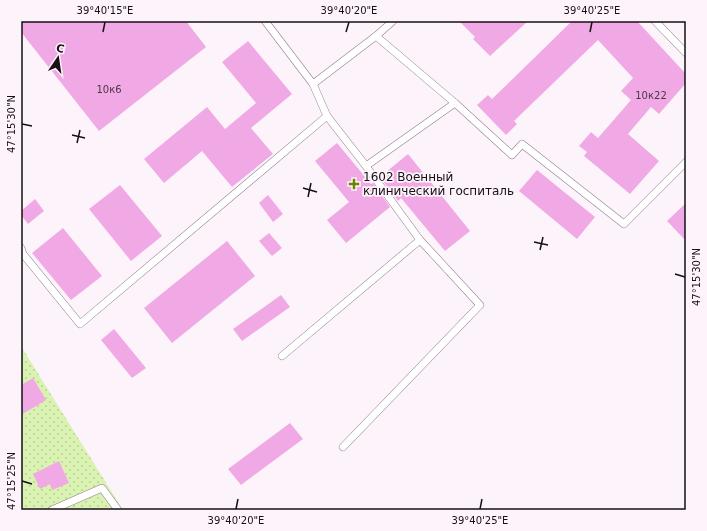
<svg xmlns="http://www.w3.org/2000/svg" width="707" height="531" font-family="'DejaVu Sans',sans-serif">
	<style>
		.green { fill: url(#green-dots) }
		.building { fill: #f1a9e5 }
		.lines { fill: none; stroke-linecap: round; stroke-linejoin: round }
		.lane-casing { stroke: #907d8c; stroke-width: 8 }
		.lane { stroke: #fff; stroke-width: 7 }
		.ticks { fill: none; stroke: #160f14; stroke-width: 1.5 }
		.poi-dot { fill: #688701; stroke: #fdf4fb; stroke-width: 1.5 }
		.labels { text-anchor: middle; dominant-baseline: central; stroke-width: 3.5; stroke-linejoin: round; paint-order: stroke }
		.number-label { font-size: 10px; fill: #4d3648 }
		.poi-label { font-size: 12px; fill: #160f14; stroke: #fdf4fb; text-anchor: start }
		.neatline { fill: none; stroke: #160f14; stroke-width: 1.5 }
		.ticks-label { font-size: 10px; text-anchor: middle; fill: #160f14 }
	</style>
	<defs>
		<pattern id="green-dots" width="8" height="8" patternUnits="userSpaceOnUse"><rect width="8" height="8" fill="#dbf3b2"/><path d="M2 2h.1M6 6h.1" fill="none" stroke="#bbcf98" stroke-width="1.8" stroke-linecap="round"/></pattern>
	</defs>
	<rect width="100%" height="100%" fill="#fdf4fb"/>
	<polygon class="green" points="21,346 123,510 21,510"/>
	<g class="building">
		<polygon points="21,21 186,21 206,47 99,131 21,32"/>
		<polygon points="459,21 528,21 490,56 473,39 475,37"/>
		<polygon points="572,21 637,21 686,74 686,83 659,114 651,107 628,134 659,161 630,194 584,156 587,152 579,146 591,132 598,138 631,100 621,91 633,78 598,40 514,121 517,124 506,135 477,105 488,95 492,99"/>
		<polygon points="248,41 292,94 251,128 273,154 232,187 202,151 164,183 144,159 207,107 225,129 256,103 222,62"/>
		<polygon points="337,143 371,184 373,183 390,207 346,243 327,220 349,202 315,161"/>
		<polygon points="408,154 470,231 445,251 401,198 398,201 380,177"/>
		<polygon points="537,170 595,217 577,239 519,191"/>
		<polygon points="120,185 162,236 131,261 89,209"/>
		<polygon points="268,195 283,214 273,222 259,203"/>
		<polygon points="35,199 44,211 28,224 21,215 21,211"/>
		<polygon points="686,203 686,241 667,221"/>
		<polygon points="63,228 102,276 71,300 32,253"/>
		<polygon points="269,233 282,248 272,256 259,241"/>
		<polygon points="227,241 255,276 172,343 144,308"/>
		<polygon points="281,295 290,307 242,341 233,329"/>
		<polygon points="114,329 146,368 132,378 101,340"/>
		<polygon points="33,378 46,400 21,415 21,385"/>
		<polygon points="290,423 303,439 241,485 228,469"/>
		<polygon points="59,461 69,483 52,490 50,484 40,489 33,474"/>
	</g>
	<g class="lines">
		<defs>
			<g id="lane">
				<polyline points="265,21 313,84 327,116 366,166 420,240"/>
				<polyline points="655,21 686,53"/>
				<polyline points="376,36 455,103 512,155 522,144 624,224 686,162"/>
				<polyline points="313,84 376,36 393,21"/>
				<polyline points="366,166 455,103"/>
				<polyline points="21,248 23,254 80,324 327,116"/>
				<polyline points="282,356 420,240 480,305 343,447"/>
				<polyline points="52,510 102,488 118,510"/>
			</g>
		</defs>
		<use href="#lane" class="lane-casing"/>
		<use href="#lane" class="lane"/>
	</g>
	<path class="ticks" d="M103,32L105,22M346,32L349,22M590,32L592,22M22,124L32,126M72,135L85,138M77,143L80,130M303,188L317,192M308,197L311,183M534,242L548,245M540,250L543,237M675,274L685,277M22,481L32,484M236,509L238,499M480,509L482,499"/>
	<path class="poi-dot" d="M352 178h4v4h4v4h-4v4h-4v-4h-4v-4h4z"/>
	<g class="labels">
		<g class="number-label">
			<text x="109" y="89">10к6</text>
			<text x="651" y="95">10к22</text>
		</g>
		<g class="poi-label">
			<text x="363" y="177">1602 Военный<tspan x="363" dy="14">клинический госпиталь</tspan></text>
		</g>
	</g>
	<rect width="707" height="531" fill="none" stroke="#fdf4fb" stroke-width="44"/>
	<g transform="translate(58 58) rotate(13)" stroke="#fdf4fb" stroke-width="3" paint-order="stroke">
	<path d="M0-3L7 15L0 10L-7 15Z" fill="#160f14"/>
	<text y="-6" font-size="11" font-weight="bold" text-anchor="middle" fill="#160f14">С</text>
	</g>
	<rect x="22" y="22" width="663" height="487" class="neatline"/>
	<g class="ticks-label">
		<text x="105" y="14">39°40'15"E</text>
		<text x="349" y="14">39°40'20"E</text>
		<text x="592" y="14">39°40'25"E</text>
		<text transform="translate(11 124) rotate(-90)" y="4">47°15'30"N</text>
		<text transform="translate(696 277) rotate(-90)" y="4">47°15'30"N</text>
		<text transform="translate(11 481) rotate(-90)" y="4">47°15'25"N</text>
		<text x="236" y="524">39°40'20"E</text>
		<text x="480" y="524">39°40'25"E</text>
	</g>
</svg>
